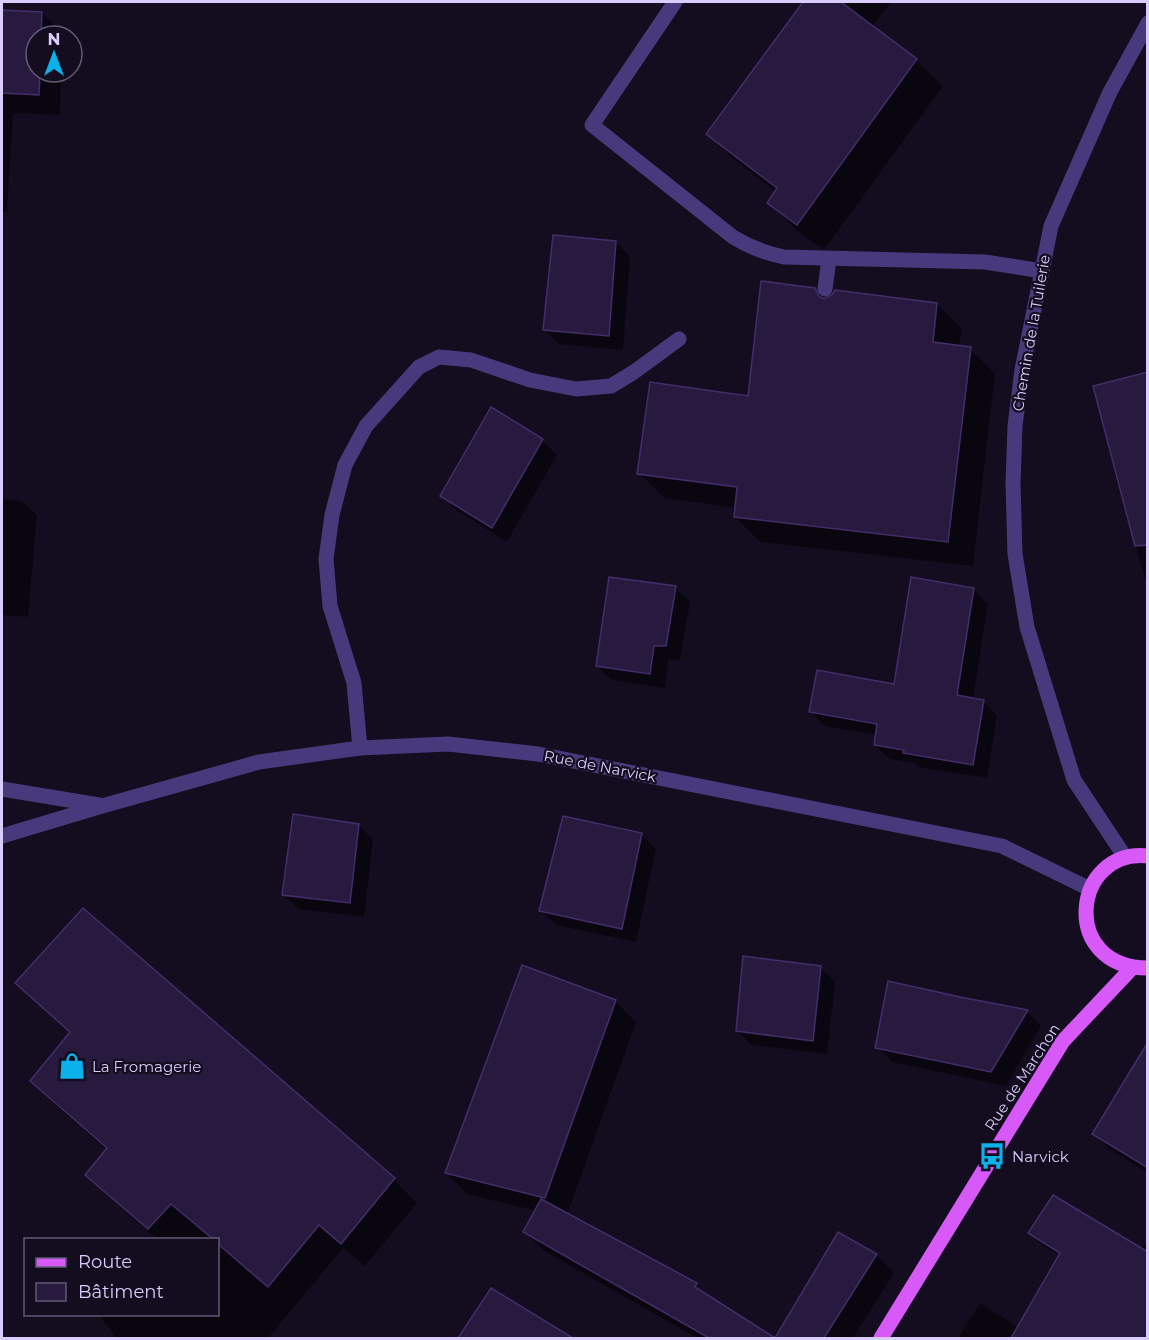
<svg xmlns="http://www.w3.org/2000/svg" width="1149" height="1340" font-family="Montserrat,sans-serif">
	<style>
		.shadow { fill: #0007 }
		.building { fill: #281a3f; stroke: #432d6a; stroke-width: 1.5 }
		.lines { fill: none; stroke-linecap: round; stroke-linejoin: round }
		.minor { stroke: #473a7c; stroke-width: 15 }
		.major { stroke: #d659f8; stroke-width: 15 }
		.labels { text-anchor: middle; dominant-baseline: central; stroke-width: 4.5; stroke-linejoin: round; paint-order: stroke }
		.street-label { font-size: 15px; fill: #dacdfd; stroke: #130d1f }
		.poi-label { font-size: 15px; fill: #dacdfd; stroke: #130d1f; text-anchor: start }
	</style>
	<rect width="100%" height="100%" fill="#130d1f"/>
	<g class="shadow">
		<polygon points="805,2 891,2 872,27 916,60 943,86 824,250 795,229 769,203 776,192 735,160 708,134"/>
		<polygon points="2,11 42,13 63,34 63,36 36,36 36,72 61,72 60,115 13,113 7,212 2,212"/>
		<polygon points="616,242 630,257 623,350 559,344 544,329"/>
		<polygon points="815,289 825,300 833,297 937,304 962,329 959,347 970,349 995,374 973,566 760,542 735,517 736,508 664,498 639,473 749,397"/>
		<polygon points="1148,373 1148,588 1116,479 1119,478"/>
		<polygon points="542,440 557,455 507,542 456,510 442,496"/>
		<polygon points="2,499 22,501 37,515 28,617 2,615"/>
		<polygon points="675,588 690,602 680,660 668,659 665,688 612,680 597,666"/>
		<polygon points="974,590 988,604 973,699 983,701 997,715 987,778 919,767 915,763 890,759 875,745 877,735 825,726 811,712 896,686"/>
		<polygon points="359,825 373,840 364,917 298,909 283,894"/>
		<polygon points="641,834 656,849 636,942 556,925 541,910"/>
		<polygon points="820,968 835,982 827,1054 752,1045 737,1031"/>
		<polygon points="17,983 394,1180 417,1203 365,1266 343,1248 268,1338 116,1338 98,1314 218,1314 218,1240 158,1240 110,1198 87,1174 107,1150 55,1105 32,1081 71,1033"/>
		<polygon points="615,1001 636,1022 567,1215 696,1285 708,1297 773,1338 697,1338 543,1250 525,1232 537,1211 467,1194 446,1173"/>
		<polygon points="1027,1011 1041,1026 1006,1086 892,1062 877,1047"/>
		<polygon points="1148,1044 1148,1173 1108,1148 1094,1134"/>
		<polygon points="1030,1233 1141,1249 1148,1238 1148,1338 958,1338 980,1303 1019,1328 1060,1256 1043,1246"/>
		<polygon points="839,1234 876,1255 894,1273 853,1338 776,1338"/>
		<polygon points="493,1288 570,1338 459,1338"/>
	</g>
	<g class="building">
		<polygon points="803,2 841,2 917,59 797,225 767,203 777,188 706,134"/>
		<polygon points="2,10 42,12 41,36 36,36 36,72 40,72 39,95 2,93"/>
		<polygon points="553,235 616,241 609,336 543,330"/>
		<polygon points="761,281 815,288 819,296 824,299 832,295 835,290 937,303 933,342 971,347 948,542 734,517 737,487 637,474 650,382 748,396"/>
		<polygon points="1148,372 1148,545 1135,546 1093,386"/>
		<polygon points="491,407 543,439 492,528 440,496"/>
		<polygon points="609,577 676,586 666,646 654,646 650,674 596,666"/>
		<polygon points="911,577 974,588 957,695 984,700 973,765 903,753 904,750 874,745 877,724 809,712 817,670 894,684"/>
		<polygon points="293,814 359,824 350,903 282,895"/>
		<polygon points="563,816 642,833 622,929 539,911"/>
		<polygon points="83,908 395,1178 341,1244 319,1225 268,1287 218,1244 218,1239 213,1239 171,1204 148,1229 85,1175 107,1148 30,1081 70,1032 15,983"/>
		<polygon points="743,956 821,966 813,1041 736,1031"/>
		<polygon points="522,965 616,1000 545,1198 445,1173"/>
		<polygon points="888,981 960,997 1028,1010 991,1072 875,1048"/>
		<polygon points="1148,1042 1148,1168 1092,1134"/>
		<polygon points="1053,1195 1148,1252 1148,1338 1011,1338 1060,1253 1028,1233"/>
		<polygon points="541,1199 697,1283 695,1287 775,1338 838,1232 877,1254 824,1338 709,1338 523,1232"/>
		<polygon points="491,1288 573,1338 458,1338"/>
	</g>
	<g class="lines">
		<g class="minor">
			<path d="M675,2L592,125L733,237C749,247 765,253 784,257L985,262L1042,271"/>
			<polyline points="825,289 829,259"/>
			<polyline points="360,748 354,683 330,606 326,559 332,515 345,465 366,426 419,367 439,357 471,360 530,380 576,389 611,386 634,372 679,339"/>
			<polyline points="2,789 99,805"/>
			<polyline points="2,836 102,806 259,762 360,748 448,744 538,754 1002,846 1090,889"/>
			<polyline points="1125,857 1074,780 1027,627 1015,554 1013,483 1015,426 1022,370 1051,226 1110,92 1148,23"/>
		</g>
		<g class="major">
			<path d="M1148,856C1072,848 1059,968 1148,968"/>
			<polyline points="881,1338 1063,1041 1132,968"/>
		</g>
	</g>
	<defs>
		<symbol id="shop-bare" viewBox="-9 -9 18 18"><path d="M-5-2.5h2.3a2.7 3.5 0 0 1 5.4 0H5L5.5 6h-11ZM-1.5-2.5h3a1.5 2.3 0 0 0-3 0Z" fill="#0bb1eb" stroke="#130d1f" stroke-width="2.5" paint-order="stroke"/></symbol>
		<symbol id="bus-bare" viewBox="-9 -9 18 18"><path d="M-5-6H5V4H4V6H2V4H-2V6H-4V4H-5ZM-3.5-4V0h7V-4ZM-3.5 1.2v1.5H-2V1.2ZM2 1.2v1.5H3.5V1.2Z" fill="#0bb1eb" stroke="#130d1f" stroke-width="2.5" paint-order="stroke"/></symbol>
	</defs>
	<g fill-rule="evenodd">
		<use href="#shop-bare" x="53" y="1047" width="38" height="38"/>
		<use href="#bus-bare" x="973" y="1137" width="38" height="38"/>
	</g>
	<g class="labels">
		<g class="street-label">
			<text transform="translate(1031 333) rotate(-80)">Chemin de la Tuilerie</text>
			<text transform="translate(600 766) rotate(11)">Rue de Narvick</text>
			<text transform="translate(1022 1077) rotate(-57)">Rue de Marchon</text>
		</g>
		<g class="poi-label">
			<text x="92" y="1066">La Fromagerie</text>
			<text x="1012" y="1156">Narvick</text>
		</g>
	</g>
	<rect width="1149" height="1340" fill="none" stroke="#dacdfd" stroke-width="6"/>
	<rect x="24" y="1238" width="195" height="78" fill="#130d1f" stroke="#635a78" stroke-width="1.5"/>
	<rect x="36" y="1258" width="30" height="9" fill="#d659f8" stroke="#635a78" stroke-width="1.5"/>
	<text x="78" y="1268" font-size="18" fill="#dacdfd">Route</text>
	<rect x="36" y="1283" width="30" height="18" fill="#281a3f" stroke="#635a78" stroke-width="1.5"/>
	<text x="78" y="1298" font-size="18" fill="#dacdfd">Bâtiment</text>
	<g transform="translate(54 54)"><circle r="28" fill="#130d1f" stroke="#635a78" stroke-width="1.5"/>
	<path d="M0-4.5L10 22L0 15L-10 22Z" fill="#0bb1eb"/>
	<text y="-9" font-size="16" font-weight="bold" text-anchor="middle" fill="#dacdfd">N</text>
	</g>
</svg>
